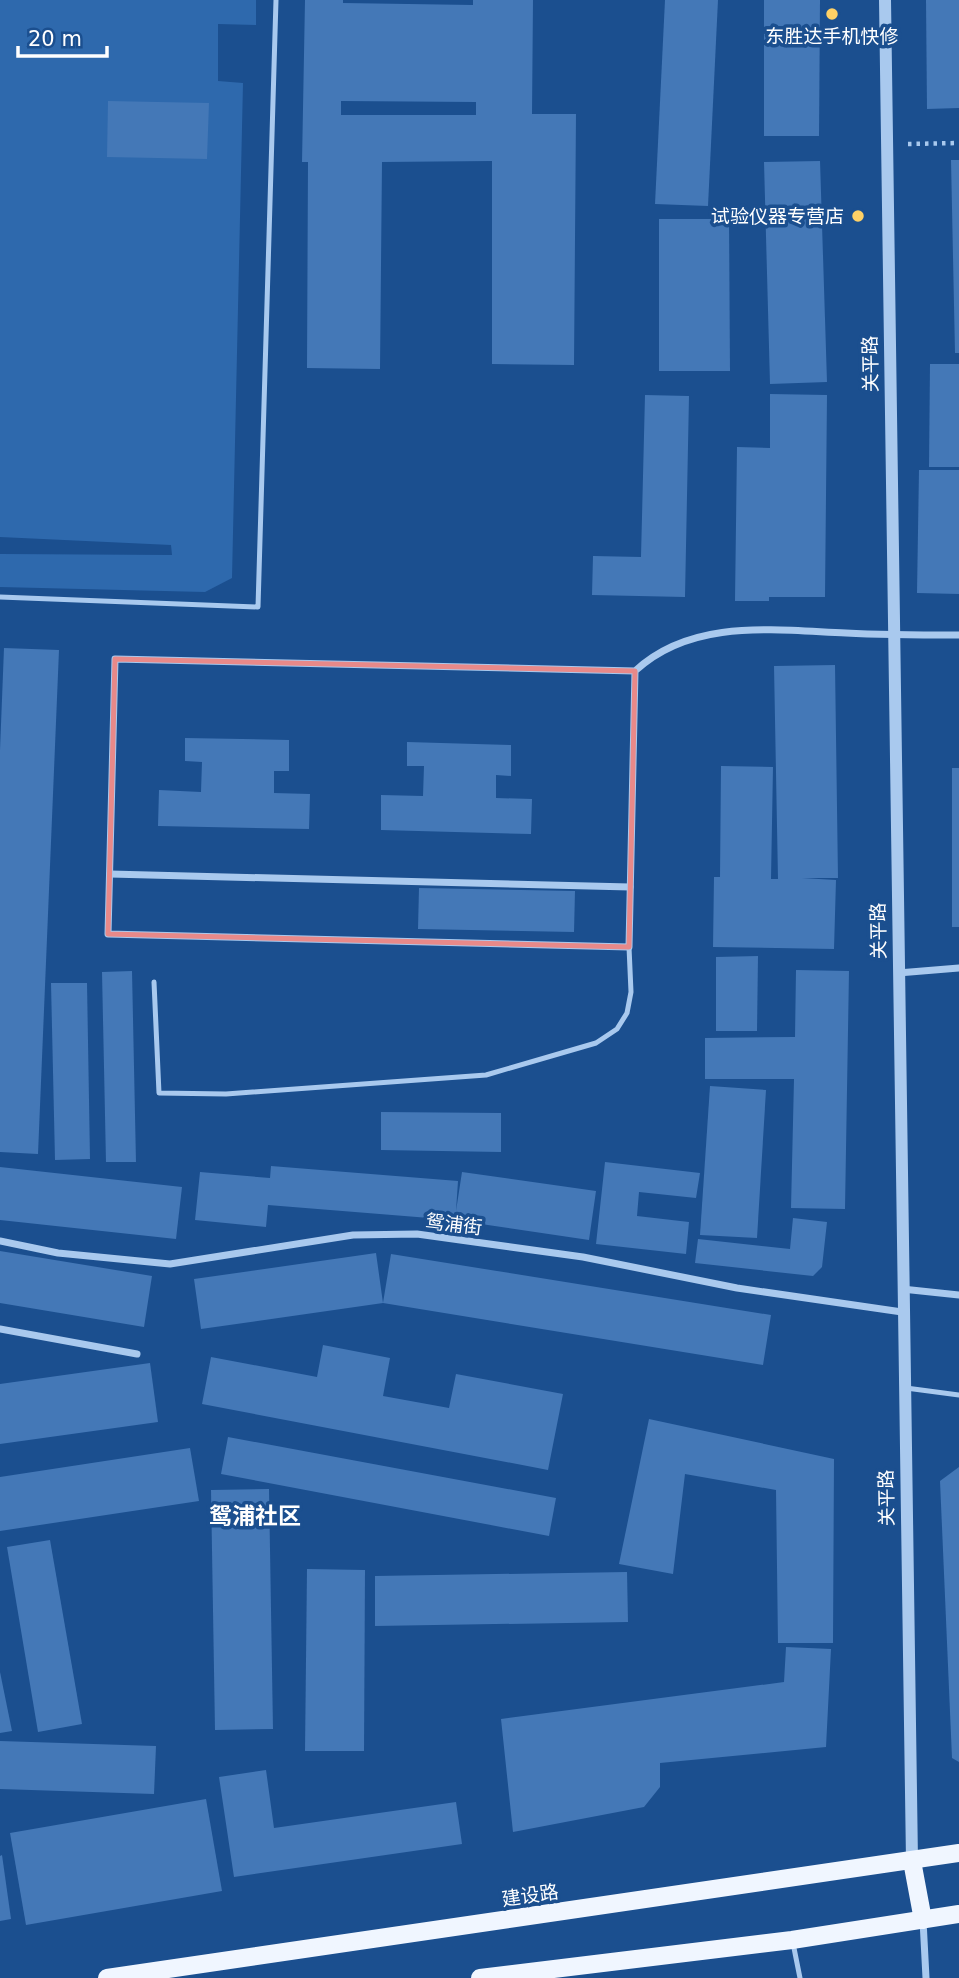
<svg xmlns="http://www.w3.org/2000/svg" width="959" height="1978" font-family="'DejaVu Sans','Noto Sans SC',sans-serif">
	<style>
		.green { fill: #2e69ad }
		.building { fill: #4478b7; fill-rule: evenodd }
		.lines { fill: none; stroke-linecap: round; stroke-linejoin: round }
		.path { stroke: #a9c9ee; stroke-width: 4.5; stroke-dasharray: 3.5 5; stroke-linecap: butt }
		.service { stroke: #a9c9ee; stroke-width: 5 }
		.minor { stroke: #a9c9ee; stroke-width: 7 }
		.tertiary { stroke: #a9c9ee; stroke-width: 12 }
		.primary { stroke: #f0f6ff; stroke-width: 18 }
		.marked { fill: none; stroke: #e88989; stroke-width: 5; stroke-linejoin: round }
		.poi-dot { fill: #ffd166; stroke: #1b4f8f; stroke-width: 2.5 }
		.labels { text-anchor: middle; dominant-baseline: central; stroke-width: 7; stroke-linejoin: round; paint-order: stroke }
		.poi-label { font-size: 19px; fill: #fff; stroke: #1b4f8f }
		.street-label { font-size: 19px; fill: #fff; stroke: #1b4f8f }
		.quarter-label { font-size: 23px; font-weight: bold; fill: #fff; stroke: #1b4f8f }
	</style>
	<rect width="100%" height="100%" fill="#1b4f8f"/>
	<polygon class="green" points="0,0 256,0 256,25 218,24 218,81 243,83 232,578 205,592 0,587 0,554 172,555 171,545 0,537"/>
	<g class="building">
		<path d="M305,0H343V3L473,5V0H533L532,114H576L574,365L492,364V161L382,162L380,369L307,368L308,162H302ZM341,101L476,102V115H341Z"/>
		<polygon points="665,0 718,0 708,206 655,204"/>
		<polygon points="764,0 820,0 819,136 764,136"/>
		<polygon points="926,0 959,0 959,108 927,109"/>
		<polygon points="108,101 209,103 207,159 107,157"/>
		<polygon points="951,160 959,160 959,353 955,353"/>
		<polygon points="820,161 827,382 770,384 764,162"/>
		<polygon points="659,219 729,219 730,371 659,371"/>
		<polygon points="930,364 959,364 959,467 929,467"/>
		<polygon points="770,394 827,395 825,597 769,597 769,601 735,601 737,447 770,448"/>
		<polygon points="645,395 689,396 685,597 592,595 593,556 641,557"/>
		<polygon points="919,470 959,470 959,594 917,593"/>
		<polygon points="4,648 59,650 38,1154 0,1152 0,750"/>
		<polygon points="835,665 838,878 802,878 836,880 834,949 713,947 714,877 720,877 721,766 773,767 771,879 778,879 774,666"/>
		<polygon points="185,738 289,740 289,771 274,771 274,793 310,794 309,829 158,826 159,790 201,792 202,762 185,761"/>
		<polygon points="407,742 511,745 511,776 496,775 496,798 532,799 531,834 381,830 381,795 423,796 424,766 407,766"/>
		<rect x="952" y="768" width="7" height="159"/>
		<polygon points="419,888 575,891 574,932 418,929"/>
		<polygon points="758,956 757,1031 716,1031 716,957"/>
		<polygon points="796,970 849,971 845,1209 791,1208 794,1079 705,1079 705,1038 795,1037"/>
		<polygon points="132,971 136,1162 106,1162 102,972"/>
		<polygon points="51,983 87,983 90,1159 55,1160"/>
		<polygon points="710,1086 766,1090 757,1238 700,1235"/>
		<polygon points="381,1112 501,1113 501,1152 381,1150"/>
		<polygon points="605,1162 700,1173 696,1198 639,1192 637,1216 689,1222 686,1254 596,1244"/>
		<polygon points="271,1166 458,1181 456,1211 462,1172 596,1191 589,1240 454,1220 268,1205 266,1227 195,1220 200,1172 270,1178"/>
		<polygon points="0,1167 182,1187 176,1239 0,1220"/>
		<polygon points="793,1218 827,1222 822,1267 813,1276 695,1263 698,1239 790,1249"/>
		<polygon points="0,1251 152,1276 144,1327 0,1303"/>
		<polygon points="376,1253 383,1303 391,1254 771,1315 763,1365 383,1303 201,1329 194,1279"/>
		<polygon points="323,1345 390,1358 383,1396 449,1408 456,1374 563,1394 548,1470 202,1404 211,1357 317,1377"/>
		<polygon points="150,1363 158,1422 0,1444 0,1384"/>
		<polygon points="649,1419 834,1459 833,1643 778,1643 776,1490 685,1474 673,1574 619,1564"/>
		<polygon points="228,1437 556,1498 549,1536 221,1474"/>
		<polygon points="190,1448 199,1501 0,1531 0,1477"/>
		<polygon points="959,1467 959,1762 952,1758 940,1481"/>
		<polygon points="269,1489 273,1729 215,1730 211,1490"/>
		<polygon points="50,1540 82,1724 38,1732 7,1547"/>
		<polygon points="307,1569 365,1570 364,1751 305,1751"/>
		<polygon points="627,1572 628,1622 375,1626 375,1576"/>
		<polygon points="786,1647 831,1649 826,1747 660,1763 660,1787 644,1807 513,1832 501,1719 784,1682"/>
		<polygon points="0,1672 12,1731 0,1733"/>
		<polygon points="0,1741 156,1746 154,1794 0,1789"/>
		<polygon points="266,1770 274,1828 456,1802 462,1844 234,1877 219,1777"/>
		<polygon points="206,1799 222,1891 26,1925 10,1833"/>
		<polygon points="2,1855 11,1919 0,1921 0,1856"/>
	</g>
	<g class="lines">
		<polyline class="path" points="908,144 959,143"/>
		<g class="service">
			<polyline points="0,597 258,607 276,0"/>
			<polyline points="154,982 159,1093 226,1094 486,1075 596,1043 617,1029 627,1013 631,992 629,947"/>
			<polyline points="906,1388 959,1395"/>
			<polyline points="793,1943 800,1978"/>
		</g>
		<g class="minor">
			<path d="M635,671L629,947L108,934L115,659L635,671C692,618 774,630 846,633C884,635 921,635 959,635"/>
			<polyline points="110,874 630,887"/>
			<polyline points="898,973 959,968"/>
			<polyline points="0,1241 58,1253 170,1264 353,1235 417,1234 583,1257 737,1288 902,1312"/>
			<polyline points="902,1289 959,1295"/>
			<polyline points="0,1329 137,1354"/>
			<polyline points="923,1920 926,1978"/>
		</g>
		<polyline class="tertiary" points="885,0 912,1861"/>
		<g class="primary">
			<polyline points="912,1861 923,1920"/>
			<polyline points="107,1978 959,1853"/>
			<polyline points="480,1978 792,1940 959,1914"/>
		</g>
	</g>
	<path class="marked" d="M115,659L635,671L629,947L108,934Z"/>
	<g class="poi-dot">
		<circle cx="832" cy="14" r="7"/>
		<circle cx="858" cy="216" r="7"/>
	</g>
	<g class="labels">
		<g class="poi-label">
			<text x="832" y="36">东胜达手机快修</text>
			<text x="844" y="216" text-anchor="end">试验仪器专营店</text>
		</g>
		<g class="street-label">
			<text transform="translate(870 364) rotate(-91)">关平路</text>
			<text transform="translate(878 931) rotate(-91)">关平路</text>
			<text transform="translate(454 1224) rotate(7)">鸳浦街</text>
			<text transform="translate(886 1498) rotate(-91)">关平路</text>
			<text transform="translate(530 1895) rotate(-8)">建设路</text>
		</g>
		<g class="quarter-label">
			<text x="255" y="1516">鸳浦社区</text>
		</g>
	</g>
	<path d="M18 46v10h89v-10" fill="none" stroke="#ffffff" stroke-width="3.5"/>
	<text x="28" y="46" font-size="21" fill="#ffffff" stroke="#1b4f8f" stroke-width="5" paint-order="stroke">20 m</text>
</svg>
